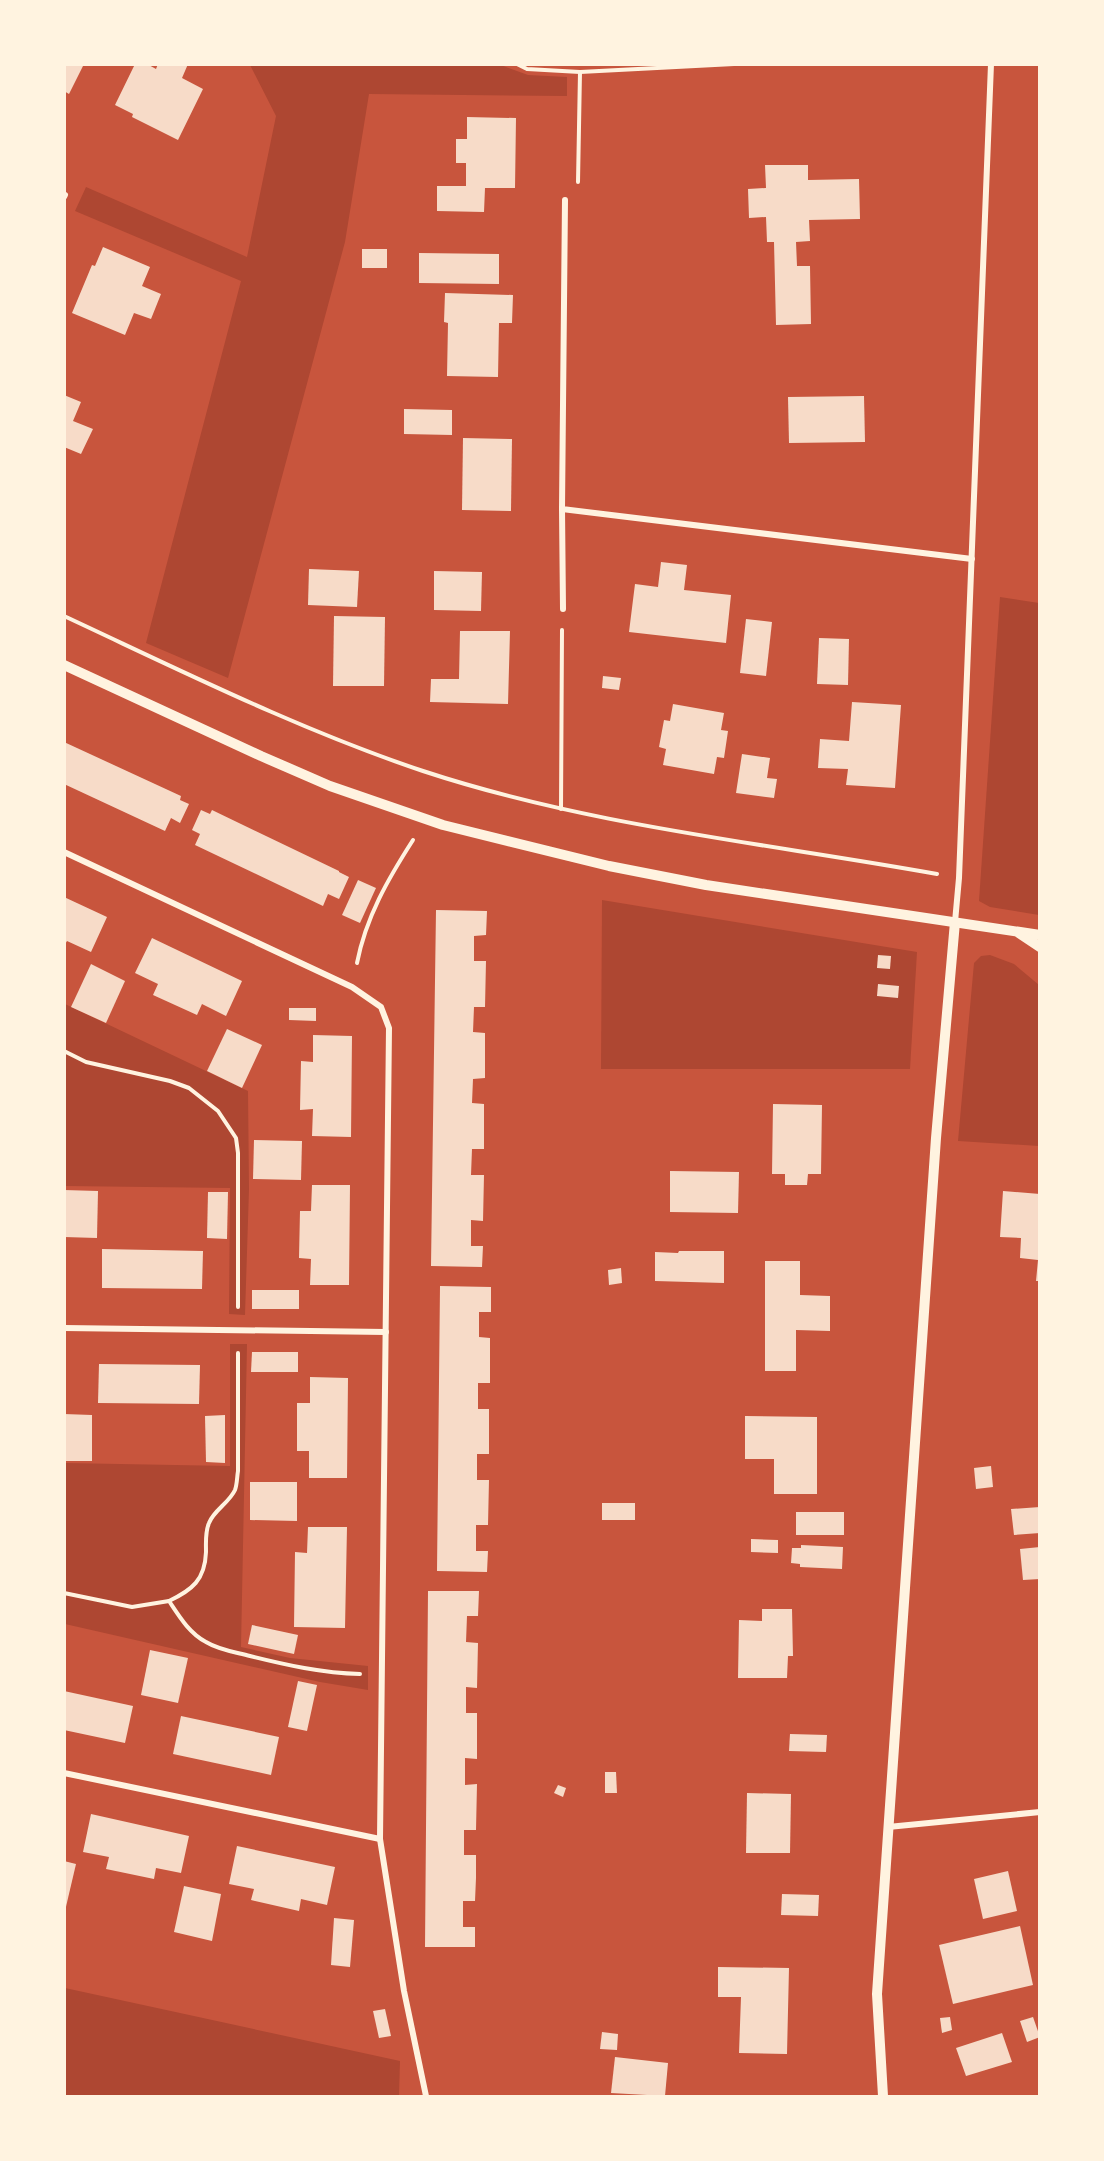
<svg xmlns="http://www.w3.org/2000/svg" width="1104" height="2161" font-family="'Golos Text',sans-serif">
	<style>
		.green { fill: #ae4732 }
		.building { fill: #f7dbc8 }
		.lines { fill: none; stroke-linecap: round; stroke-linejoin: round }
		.path { stroke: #fff3e0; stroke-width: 4 }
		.minor { stroke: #fff3e0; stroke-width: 6 }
		.tertiary { stroke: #fff3e0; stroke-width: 10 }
	</style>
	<rect width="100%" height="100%" fill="#c8553d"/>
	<g class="green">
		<polygon points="498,64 528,75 567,77 567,96 369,94 345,242 228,678 146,643 241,281 75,211 86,187 247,257 276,116 250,65"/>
		<polygon points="1000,597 1039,603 1039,915 990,907 979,901"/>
		<polygon points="602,900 917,952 910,1069 601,1069"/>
		<polygon points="990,955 1014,964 1039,985 1039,1146 958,1141 974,963 981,956"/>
		<polygon points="65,1004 248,1091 249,1189 245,1315 229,1314 230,1188 65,1186"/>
		<polygon points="230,1344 247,1344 241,1647 290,1658 368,1666 368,1690 320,1682 65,1624 65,1463 230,1466"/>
		<polygon points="65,1988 400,2061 399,2096 65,2096"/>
	</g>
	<g class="building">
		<polygon points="64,64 84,64 69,94 64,91"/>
		<polygon points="135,64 147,64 156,69 158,64 188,64 182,78 203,89 178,140 132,117 133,114 115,105"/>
		<polygon points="467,117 516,118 515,188 485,188 484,212 437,211 437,186 466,186 466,163 456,163 456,139 467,139"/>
		<polygon points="765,165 808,165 808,180 859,179 860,219 809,220 810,241 796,242 797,266 810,266 811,324 776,325 774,242 767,242 766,217 749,218 748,189 766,188"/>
		<polygon points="103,247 150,267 142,286 161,294 151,319 134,313 125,335 72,313 92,265 95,266"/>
		<rect x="362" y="249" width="25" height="19"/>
		<polygon points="419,253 499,254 499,284 419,283"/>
		<polygon points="445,293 513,295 512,323 499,323 498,377 447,376 448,323 444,322"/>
		<polygon points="64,395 81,402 73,421 93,429 81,454 64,447"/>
		<polygon points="864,396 865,442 789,443 788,397"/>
		<polygon points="404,409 452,410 452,435 404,434"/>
		<polygon points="463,438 512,439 511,511 462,510"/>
		<polygon points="661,562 687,565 684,590 731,595 726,643 629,632 635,584 658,587"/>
		<polygon points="309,569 359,571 357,607 308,605"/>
		<polygon points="434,571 482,572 481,611 434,610"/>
		<polygon points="334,616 385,617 384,686 333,686"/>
		<polygon points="746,619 772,622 766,676 740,673"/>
		<polygon points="460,631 510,631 508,704 430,702 431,679 459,679"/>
		<polygon points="819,638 849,639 848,685 817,684"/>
		<polygon points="603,676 621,678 619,690 602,688"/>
		<polygon points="852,702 901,705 895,788 846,785 848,769 818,768 820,739 849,741"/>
		<polygon points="673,704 724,713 721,730 728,731 724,758 717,757 714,774 663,765 666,749 659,747 664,720 670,721"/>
		<polygon points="64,742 181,796 180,800 189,804 180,823 171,818 165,831 64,784"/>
		<polygon points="742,754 770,758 767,778 777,779 774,798 736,793"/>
		<polygon points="201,810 210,814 212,810 339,871 339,872 349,877 339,899 328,894 323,906 195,845 200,834 192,830"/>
		<polygon points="358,880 376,888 360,923 342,915"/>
		<polygon points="64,897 107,917 91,952 67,941 64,946"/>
		<polygon points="436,910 487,911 486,935 474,936 474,961 486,961 485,1007 474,1007 473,1032 485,1033 485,1078 473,1079 472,1103 484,1104 484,1149 472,1149 471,1175 484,1175 483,1221 471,1220 471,1246 483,1246 482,1267 431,1266"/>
		<polygon points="152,938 242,981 226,1016 202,1004 197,1015 153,995 158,984 135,973"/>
		<polygon points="878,955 891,956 890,969 877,968"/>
		<polygon points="91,964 125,981 106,1023 71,1007"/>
		<polygon points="878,984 899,986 898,998 877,996"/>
		<polygon points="289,1008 316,1008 316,1021 289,1020"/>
		<polygon points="227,1029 262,1045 242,1088 207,1071"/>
		<polygon points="313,1035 352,1036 351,1137 312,1136 313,1109 300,1110 301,1061 313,1062"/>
		<polygon points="773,1104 822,1105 821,1174 808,1174 807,1185 785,1185 785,1174 772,1174"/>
		<polygon points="254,1140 302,1141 301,1180 253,1179"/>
		<polygon points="670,1171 739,1172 738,1213 670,1212"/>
		<polygon points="312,1185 350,1185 349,1285 310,1285 311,1259 299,1258 300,1211 311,1211"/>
		<polygon points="64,1190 98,1191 97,1238 64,1237"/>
		<polygon points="1003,1191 1040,1194 1040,1281 1036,1281 1038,1260 1020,1258 1021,1238 1000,1237"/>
		<polygon points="208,1192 228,1192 227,1239 207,1238"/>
		<polygon points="102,1249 203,1251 202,1289 102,1288"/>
		<polygon points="679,1251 724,1251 724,1283 655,1281 655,1252 678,1253"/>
		<polygon points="765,1261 800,1261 800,1295 830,1296 830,1331 796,1330 796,1371 765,1371"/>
		<polygon points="621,1268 622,1283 609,1285 608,1270"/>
		<polygon points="440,1286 491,1287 491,1312 479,1312 479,1337 490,1338 490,1383 478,1383 478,1409 489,1409 489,1454 477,1454 477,1480 489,1480 488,1525 476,1525 476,1551 488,1551 487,1572 437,1571"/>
		<rect x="252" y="1290" width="47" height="19"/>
		<polygon points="252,1352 298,1352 298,1372 251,1372"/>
		<polygon points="99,1364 200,1365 199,1404 98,1403"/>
		<polygon points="310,1377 348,1378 347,1478 309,1478 309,1451 297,1451 297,1403 310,1403"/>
		<polygon points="64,1414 92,1415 92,1461 64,1461"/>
		<polygon points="225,1415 225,1463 206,1462 205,1416"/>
		<polygon points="745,1416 817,1417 817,1494 774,1494 774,1459 745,1459"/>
		<polygon points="991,1466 993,1487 976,1489 974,1468"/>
		<polygon points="250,1482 297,1482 297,1521 250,1520"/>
		<rect x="602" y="1503" width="33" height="17"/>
		<polygon points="1040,1507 1040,1533 1014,1535 1011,1509"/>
		<rect x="796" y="1512" width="48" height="23"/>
		<polygon points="308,1527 347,1527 345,1628 294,1627 295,1552 307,1553"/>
		<polygon points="751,1539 778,1540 778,1553 751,1552"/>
		<polygon points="801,1545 843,1547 842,1569 800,1567 800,1564 791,1563 792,1548 801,1548"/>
		<polygon points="1040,1547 1040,1579 1023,1580 1020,1549"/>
		<polygon points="428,1591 479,1591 478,1616 467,1616 466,1642 478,1643 477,1688 466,1687 466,1713 477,1713 477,1759 465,1758 465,1785 477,1784 476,1830 464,1830 464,1855 476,1855 476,1878 475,1901 463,1901 463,1927 475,1927 475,1947 425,1947"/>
		<polygon points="762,1609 792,1609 793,1656 788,1656 787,1678 738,1678 739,1620 762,1621"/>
		<polygon points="252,1625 298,1635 294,1654 248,1644"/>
		<polygon points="150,1650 188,1658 178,1703 141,1695"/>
		<polygon points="298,1681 317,1685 307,1731 288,1727"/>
		<polygon points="64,1691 133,1706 125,1743 64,1730"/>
		<polygon points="181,1716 279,1737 271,1775 173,1754"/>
		<polygon points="790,1734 827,1735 826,1752 789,1751"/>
		<polygon points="605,1772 616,1772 617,1793 605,1793"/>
		<polygon points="558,1785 566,1788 563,1797 554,1793"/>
		<polygon points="747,1793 791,1794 790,1853 746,1853"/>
		<polygon points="91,1814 189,1836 181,1873 156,1868 154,1879 106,1869 109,1857 83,1852"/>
		<polygon points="237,1846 335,1867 327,1905 301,1899 299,1911 251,1900 254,1889 229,1884"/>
		<polygon points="64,1861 76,1864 65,1911 64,1911"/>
		<polygon points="1008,1871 1017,1911 983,1919 974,1879"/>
		<polygon points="184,1886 221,1894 212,1941 174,1932"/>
		<polygon points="782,1894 819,1895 818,1916 781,1915"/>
		<polygon points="334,1918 354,1920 350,1967 331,1965"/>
		<polygon points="1020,1926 1033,1985 953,2004 939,1945"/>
		<polygon points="718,1967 789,1968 787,2054 739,2053 741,1997 718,1997"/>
		<polygon points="385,2009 391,2036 379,2038 373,2011"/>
		<polygon points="950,2017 952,2030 942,2033 940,2018"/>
		<polygon points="1033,2017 1040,2037 1027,2042 1020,2021"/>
		<polygon points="602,2032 618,2034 617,2050 600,2049"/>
		<polygon points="1002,2033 1012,2062 966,2076 956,2048"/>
		<polygon points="615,2057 668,2063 665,2096 611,2093"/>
	</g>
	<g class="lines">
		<g class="path">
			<polyline points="517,64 527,69 580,72 734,64"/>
			<polyline points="578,182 580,72"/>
			<path d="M64,616C182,671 300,730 423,771C590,826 765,843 937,874"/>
			<polyline points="561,809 562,630"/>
			<path d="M357,963C366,917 388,879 413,840"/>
			<polyline points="64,1051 86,1062 170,1081 189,1088 218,1111 236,1138 238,1153 238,1307"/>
			<path d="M64,1593L132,1607L169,1601C179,1616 189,1633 206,1642C219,1650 235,1652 250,1656C286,1665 322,1673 360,1674"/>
			<path d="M169,1601C192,1590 205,1580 206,1552C206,1542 205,1532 209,1523C214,1510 229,1503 235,1490C237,1485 237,1477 238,1471V1353"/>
		</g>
		<g class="minor">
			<polyline points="64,197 65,195"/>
			<polyline points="565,200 562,509 972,559"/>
			<polyline points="562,509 563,609"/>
			<polyline points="64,852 352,987 381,1007 389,1028 380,1839 404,1991 426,2096"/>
			<polyline points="955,922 959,878 991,64"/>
			<polyline points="64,1328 386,1332"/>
			<polyline points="64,1773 380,1839"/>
			<polyline points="888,1827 1040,1812"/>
		</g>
		<g class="tertiary">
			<polyline points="64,665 261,756 330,786 443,825 609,866 706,885 1040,935"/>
			<polyline points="1019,933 1040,947"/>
			<polyline points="883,2096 877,1994 936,1138 955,922"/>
		</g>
	</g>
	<rect width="1104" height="2161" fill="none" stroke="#fff3e0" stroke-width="132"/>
</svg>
